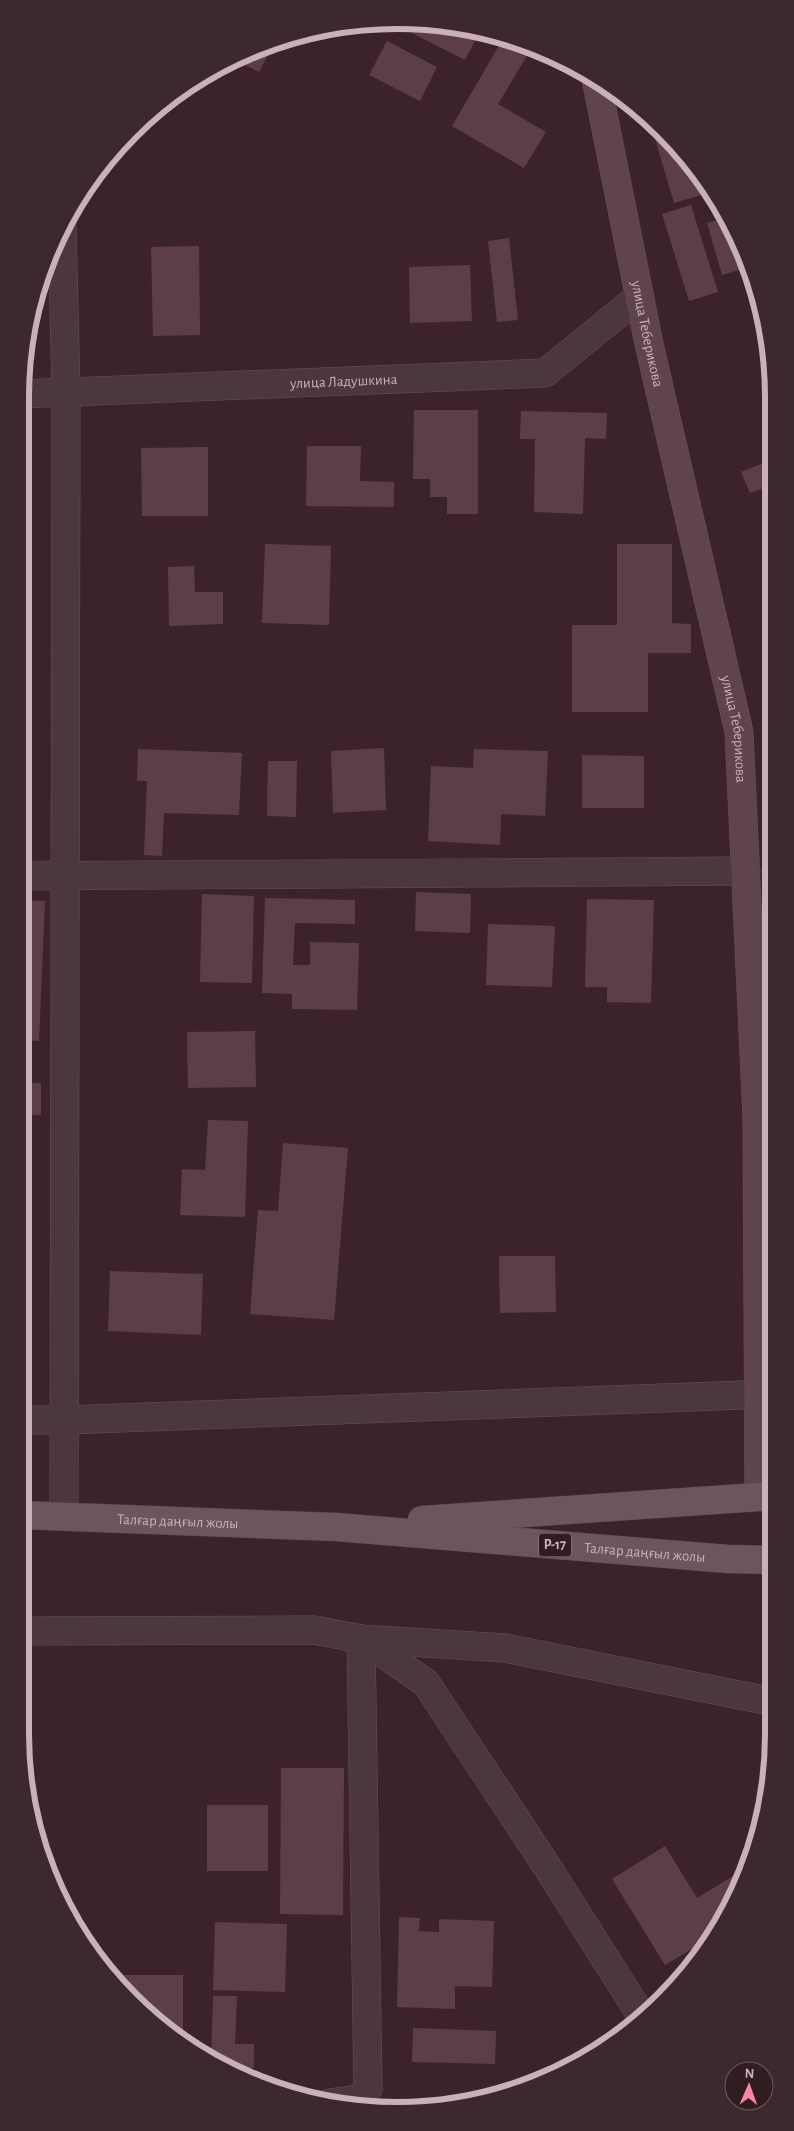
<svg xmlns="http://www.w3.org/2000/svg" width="794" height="2131" font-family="'Alegreya Sans',sans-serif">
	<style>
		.building { fill: #5c3f46 }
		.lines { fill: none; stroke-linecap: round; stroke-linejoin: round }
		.street-casing { stroke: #675257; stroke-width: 29 }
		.secondary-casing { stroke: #675257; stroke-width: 29 }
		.primary-casing { stroke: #554045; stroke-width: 29 }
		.street { stroke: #4c373c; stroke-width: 28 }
		.secondary { stroke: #5f454b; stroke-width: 28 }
		.primary { stroke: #6c555b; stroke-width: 28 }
		.labels { text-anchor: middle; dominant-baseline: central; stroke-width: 4; stroke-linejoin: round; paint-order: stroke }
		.shield { fill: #311c21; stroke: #9b858a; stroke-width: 1 }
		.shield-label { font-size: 14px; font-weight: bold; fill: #c8b2b7 }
		.street-label { font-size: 15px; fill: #c8b2b7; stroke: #311c21 }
		.rim { fill: none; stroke: #c8b2b7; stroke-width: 6 }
	</style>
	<rect width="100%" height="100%" fill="#3c232a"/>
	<g class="building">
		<polygon points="413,21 422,21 480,31 465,60 408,31"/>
		<polygon points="504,37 531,49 498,104 546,132 524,168 452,126"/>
		<polygon points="275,41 259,72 233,59 243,55"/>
		<polygon points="387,41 437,67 420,101 369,75"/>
		<polygon points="660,130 681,149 708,193 674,203 653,132"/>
		<polygon points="691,205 718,292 689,301 662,214"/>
		<polygon points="724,218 745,252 749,267 722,275 707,223"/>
		<polygon points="509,238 518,320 497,322 488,241"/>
		<polygon points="199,246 200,335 153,336 151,247"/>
		<polygon points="470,265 472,321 410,323 409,267"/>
		<polygon points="771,350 771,385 770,385 760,354"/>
		<polygon points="414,410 478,410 478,514 447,514 447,497 430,497 430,479 413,479"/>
		<polygon points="521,411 607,413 606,439 585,438 583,514 534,512 535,439 520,439"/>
		<polygon points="307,446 361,446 360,481 394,482 394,507 306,506"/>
		<polygon points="208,447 208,516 142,516 141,448"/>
		<polygon points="771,460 771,485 750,493 741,472"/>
		<polygon points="265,544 331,546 329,625 262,623"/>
		<polygon points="617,544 672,544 672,623 691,624 691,653 648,653 648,712 572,712 572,625 617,625"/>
		<polygon points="194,566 195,592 223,592 223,624 169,626 168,567"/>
		<polygon points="384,748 386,810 333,813 331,751"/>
		<polygon points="138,749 242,753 239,815 164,813 162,856 144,855 147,781 137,781"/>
		<polygon points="474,749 548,751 545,816 501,814 500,845 428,841 431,766 473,768"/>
		<polygon points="582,755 644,756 644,808 582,808"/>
		<polygon points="268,761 297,761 296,817 267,816"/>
		<polygon points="416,892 471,894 470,933 415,931"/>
		<polygon points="202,894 254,896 252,983 200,982"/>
		<polygon points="265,898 355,900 355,924 295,923 293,965 310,965 310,942 359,943 357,1010 292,1009 292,994 262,993"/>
		<polygon points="587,899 654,900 651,1003 607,1002 607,987 585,987"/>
		<polygon points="20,900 45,901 39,1041 20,1040"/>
		<polygon points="488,924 555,926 552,987 486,985"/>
		<polygon points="255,1031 256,1087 188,1088 187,1032"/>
		<rect x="20" y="1083" width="21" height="32"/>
		<polygon points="208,1120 248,1121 245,1217 180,1215 182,1169 205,1170"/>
		<polygon points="283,1143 348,1148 334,1320 250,1314 258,1210 278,1211"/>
		<polygon points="20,1217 27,1217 26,1318 20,1318"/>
		<polygon points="499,1256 555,1256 556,1312 500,1313"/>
		<polygon points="110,1271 203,1274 201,1335 108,1331"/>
		<polygon points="281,1768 344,1768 343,1915 280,1914"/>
		<rect x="207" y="1805" width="61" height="66"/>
		<polygon points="665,1846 697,1898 748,1867 735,1901 705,1948 702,1943 665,1965 612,1879"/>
		<polygon points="399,1917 420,1918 419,1931 439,1932 439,1919 494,1921 492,1987 455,1986 455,2009 397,2007"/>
		<polygon points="215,1922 287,1924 285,1992 213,1990"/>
		<polygon points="87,1926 87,1946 73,1927"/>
		<polygon points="111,1975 183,1975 183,2039 113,1982"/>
		<polygon points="213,1996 237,1996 235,2044 254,2044 254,2068 222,2067 211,2062"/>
		<polygon points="413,2028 496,2031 495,2064 412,2062"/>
	</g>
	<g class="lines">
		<defs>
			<g id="street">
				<polyline points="62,225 66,393 64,1515"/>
				<path id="s1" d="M20,394L545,373L640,296"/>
				<polyline points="20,876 746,871"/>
				<polyline points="20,1420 65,1420 773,1394"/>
				<polyline points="20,1631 314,1630 361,1639 505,1648 774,1702"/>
				<polyline points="362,1639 426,1683 548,1868 641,2015"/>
				<polyline points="329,2103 358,2099 368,2089 361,1639"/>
			</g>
			<g id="secondary">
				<path id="s2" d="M596,79L649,344L739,732L757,1118L759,1495"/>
			</g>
			<g id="primary">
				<path id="s3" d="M20,1515L336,1527L728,1559L774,1560"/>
				<polyline points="422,1520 773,1496"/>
			</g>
		</defs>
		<use href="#street" class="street-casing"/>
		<use href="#secondary" class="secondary-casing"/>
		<use href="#primary" class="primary-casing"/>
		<use href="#street" class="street"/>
		<use href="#secondary" class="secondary"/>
		<use href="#primary" class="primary"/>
	</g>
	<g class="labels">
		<rect class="shield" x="539" y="1533.5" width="32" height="23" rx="4"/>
		<g class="shield-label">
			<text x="555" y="1545">P-17</text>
		</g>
		<g class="street-label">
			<text stroke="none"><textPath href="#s2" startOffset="260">улица Теберикова</textPath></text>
			<text stroke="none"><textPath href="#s1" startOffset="324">улица Ладушкина</textPath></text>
			<text stroke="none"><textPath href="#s2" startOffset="665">улица Теберикова</textPath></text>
			<text stroke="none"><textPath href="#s3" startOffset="158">Талғар даңғыл жолы</textPath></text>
			<text stroke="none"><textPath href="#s3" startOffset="626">Талғар даңғыл жолы</textPath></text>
		</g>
	</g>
	<path d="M0 0H794V2131H0ZM397 29H397A368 368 0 0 1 765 397V1734A368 368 0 0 1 397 2102H397A368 368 0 0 1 29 1734V397A368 368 0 0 1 397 29Z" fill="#3d282d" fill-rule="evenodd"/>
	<path class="rim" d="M397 29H397A368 368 0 0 1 765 397V1734A368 368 0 0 1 397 2102H397A368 368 0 0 1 29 1734V397A368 368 0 0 1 397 29Z"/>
	<g transform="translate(749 2086) rotate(2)"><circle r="24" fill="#311c21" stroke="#6d585d"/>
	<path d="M0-4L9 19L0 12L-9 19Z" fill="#f887a1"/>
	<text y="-8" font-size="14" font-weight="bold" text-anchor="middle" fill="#c8b2b7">N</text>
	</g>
</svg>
